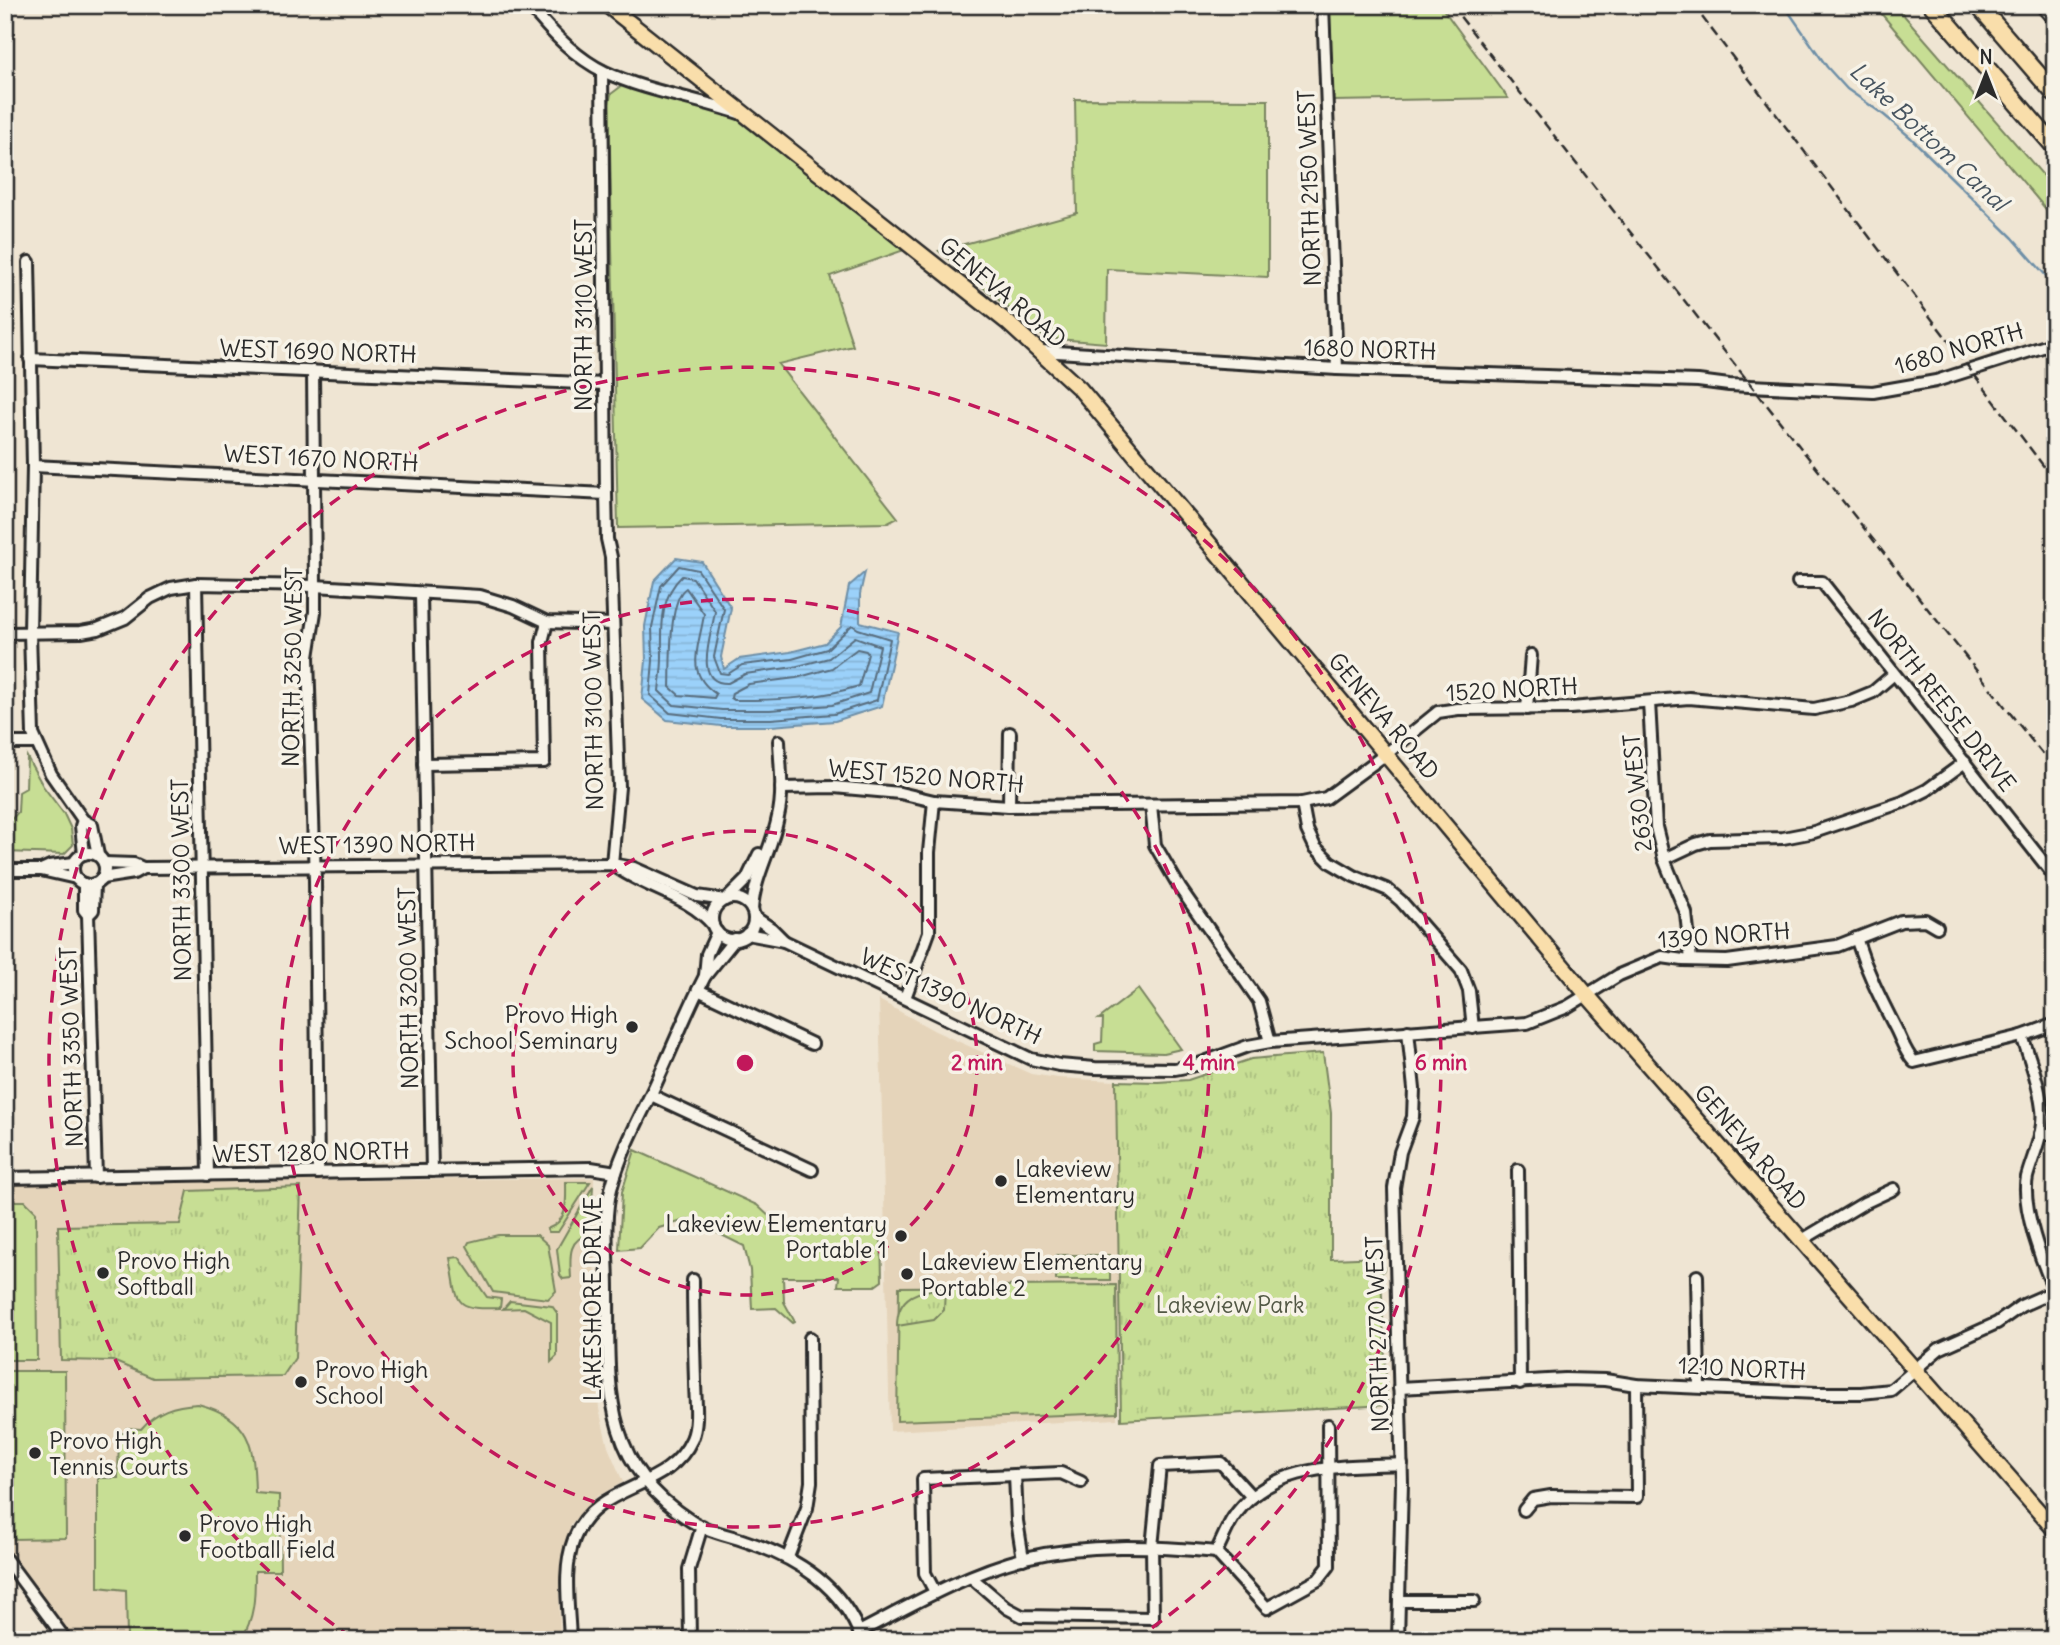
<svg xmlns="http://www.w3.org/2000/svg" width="2060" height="1645" font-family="Delius,sans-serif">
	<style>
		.built { fill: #e5d4ba }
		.grass { fill: #c7de94; stroke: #798460; stroke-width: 2 }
		.park { fill: url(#park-tufts); stroke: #798460; stroke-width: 2 }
		.water { fill: url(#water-rules); stroke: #6e8fa7; stroke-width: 2 }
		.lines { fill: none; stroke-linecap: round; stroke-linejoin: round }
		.shore { stroke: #586d7e; stroke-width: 2 }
		.stream { stroke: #6e8fa7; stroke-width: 2.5 }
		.minor-casing { stroke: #2b2b2b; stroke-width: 16 }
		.major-casing { stroke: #2b2b2b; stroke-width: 19 }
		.highway-casing { stroke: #2b2b2b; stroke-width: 21 }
		.minor { stroke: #f7f3e8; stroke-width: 10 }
		.major { stroke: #f9deab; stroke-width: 14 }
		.highway { stroke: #f9deab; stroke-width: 16 }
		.rail { stroke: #2b2b2b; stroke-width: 2.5; stroke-dasharray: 10 5; stroke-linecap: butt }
		.ring { fill: none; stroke: #c2185b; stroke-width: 3.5; stroke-dasharray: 12 9 }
		.poi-dot { fill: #2b2b2b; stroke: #f7f3e8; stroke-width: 2.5 }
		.labels { text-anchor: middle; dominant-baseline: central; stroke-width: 7; stroke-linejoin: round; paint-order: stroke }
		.street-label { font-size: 23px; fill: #2b2b2b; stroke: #f7f3e8 }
		.poi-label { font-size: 23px; fill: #2b2b2b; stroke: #f7f3e8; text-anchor: start }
		.park-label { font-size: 23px; fill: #525845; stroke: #f7f3e8 }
		.water-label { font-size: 24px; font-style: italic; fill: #47545f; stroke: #f7f3e8 }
		.centre { fill: #c2185b; stroke: #f7f3e8; stroke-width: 3.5 }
		.ring-label { font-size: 21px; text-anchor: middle; font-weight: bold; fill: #c2185b; stroke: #f7f3e8; stroke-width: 7; stroke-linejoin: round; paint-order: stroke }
	</style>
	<defs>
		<pattern id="park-tufts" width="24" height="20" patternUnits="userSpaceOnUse" patternTransform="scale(1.75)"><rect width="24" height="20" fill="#c7de94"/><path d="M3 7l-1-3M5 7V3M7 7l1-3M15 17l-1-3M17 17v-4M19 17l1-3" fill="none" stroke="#abbf80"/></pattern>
		<pattern id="water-rules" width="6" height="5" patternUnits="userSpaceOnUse" patternTransform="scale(1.75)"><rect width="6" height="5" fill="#9bd1fa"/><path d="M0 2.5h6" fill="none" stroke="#86b4d6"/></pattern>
	</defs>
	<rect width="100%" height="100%" fill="#efe5d3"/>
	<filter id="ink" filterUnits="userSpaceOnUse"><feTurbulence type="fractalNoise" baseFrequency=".0143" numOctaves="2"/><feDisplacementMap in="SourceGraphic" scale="14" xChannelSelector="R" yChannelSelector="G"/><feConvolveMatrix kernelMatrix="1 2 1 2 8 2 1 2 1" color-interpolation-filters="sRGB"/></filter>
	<g filter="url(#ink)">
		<g class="built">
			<polygon points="879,1000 935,1031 1031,1074 1058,1078 1116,1081 1119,1282 1117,1419 890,1431"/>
			<polygon points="594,1178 595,1355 599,1409 608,1447 623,1482 596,1497 571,1524 562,1554 559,1589 560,1640 63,1640 5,1559 5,1184"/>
		</g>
		<g class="grass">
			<polygon points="1329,5 1440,5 1508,98 1333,101"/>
			<polygon points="1874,5 1895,5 2055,189 2055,220"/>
			<polygon points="623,85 628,85 744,121 907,249 830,276 853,346 778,364 898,518 888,523 618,528 609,104 611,94"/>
			<polygon points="1075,99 1268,100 1268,277 1107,269 1106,343 1045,338 939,251 1077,213"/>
			<polygon points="27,757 43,786 64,814 71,829 73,845 64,854 5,852 5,820 11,820 18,812 19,792 26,788"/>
			<polygon points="1138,989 1181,1049 1163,1053 1095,1051 1095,1044 1102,1042 1103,1019 1099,1019"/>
			<polygon points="635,1150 757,1205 774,1221 794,1233 814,1233 833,1227 881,1226 882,1281 875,1286 838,1286 839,1277 783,1277 784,1302 795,1322 793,1323 776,1308 752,1309 750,1270 744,1246 689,1219 659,1228 640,1248 619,1250 622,1192"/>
			<path d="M566,1182H590L558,1232H549L547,1229C569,1221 566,1202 566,1182Z"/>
			<path d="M593,1186L590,1234C567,1239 570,1258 571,1278L563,1279L560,1275L557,1249Z"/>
			<polygon points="5,1201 25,1201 36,1212 37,1360 5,1360"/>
			<polygon points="498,1235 537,1235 548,1245 556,1291 548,1299 493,1292 467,1246 469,1242"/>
			<path d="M459,1257L487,1297L501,1299L500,1308C450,1310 459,1302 450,1258Z"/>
			<polygon points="1116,1285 1117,1413 897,1421 899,1287"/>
			<polygon points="510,1301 552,1306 557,1313 557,1356 551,1362 551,1322 524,1308 503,1309"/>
			<polygon points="5,1371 65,1371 66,1538 14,1539 11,1485 5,1485"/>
			<path d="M198,1404C251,1418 254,1445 255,1493L279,1495L280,1571H255C255,1597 255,1617 241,1640L127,1638L126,1590L98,1587V1478H118L119,1433H126L127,1428L141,1429C156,1411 174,1405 198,1404Z"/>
		</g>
		<g class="park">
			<polygon points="1323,1053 1331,1113 1331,1259 1383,1257 1384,1269 1381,1275 1387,1405 1121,1420 1116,1081 1158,1082 1188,1080 1251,1059"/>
			<polygon points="301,1187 295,1358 283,1376 153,1378 113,1361 61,1360 58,1226 180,1224 188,1191"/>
			<rect x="1056" y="1255" width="54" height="25"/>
			<path d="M945,1288L944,1310L934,1320L897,1326C897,1295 919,1290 945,1288Z"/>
		</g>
		<polygon class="water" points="676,558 702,562 731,608 721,657 724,669 739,659 790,652 825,643 841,627 849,586 865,572 860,594 860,622 898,632 882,706 835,721 771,726 721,726 667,720 642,699 646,661 645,626 654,581"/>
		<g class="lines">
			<g class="shore">
				<polygon points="679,566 698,570 724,609 714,657 720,673 728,674 742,665 792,659 827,649 852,625 858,629 890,639 877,700 834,714 771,719 721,719 670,713 650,695 653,661 652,627 661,586"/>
				<path d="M682,576L693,578L715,611C713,632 691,684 728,683L745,674L794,667L829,658L855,637L880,646L869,693L832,705L770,710H722L674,705L659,691C660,680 662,669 662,658C662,629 659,597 682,576Z"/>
				<path d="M686,588L704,614C700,646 683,671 716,694L714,698L679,695L670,687C671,666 668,599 686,588Z"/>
				<path d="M857,649L866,651L868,654L859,686C818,699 777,700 734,700L731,698L732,693L749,684L796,678L832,668Z"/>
			</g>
			<g class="stream">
				<polyline points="1784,5 1827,67 1847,89 1884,115 1910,137 2013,238 2048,278 2055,289"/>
				<polyline points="2055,386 2052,388 2048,402 2055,417"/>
			</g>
			<defs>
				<g id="minor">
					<path d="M529,5C550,31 575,58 605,72C648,92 695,98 739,113"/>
					<polyline points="1323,5 1337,369"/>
					<polyline points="2041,5 2055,21"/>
					<polyline points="602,71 606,494 607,539 611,557 619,787 612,864"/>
					<polyline points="29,262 33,466 30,633 33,734 51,774 83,820 92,825 98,855"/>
					<polyline points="1040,351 1337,369 1698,381 1729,385 1873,392 1936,381 2055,343"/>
					<polyline points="30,359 604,384"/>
					<polyline points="313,371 315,586 315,612 308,657 315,881 318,1173"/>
					<polyline points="33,466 606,494"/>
					<polyline points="1798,582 1822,582 2055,877"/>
					<polyline points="196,584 208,1175"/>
					<polyline points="421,593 432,1171"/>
					<polyline points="5,633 81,632 98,629 125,618 150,598 171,588 196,584 315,586 480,596 513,606 547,622 613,624"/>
					<polyline points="1649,702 1656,827 1664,859 1686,913 1691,960"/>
					<polyline points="1527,709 1531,655"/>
					<polyline points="5,743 35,743"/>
					<polyline points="424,764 544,762 542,642 547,622"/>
					<polyline points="781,788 834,787 900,793 934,801 1009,806 1302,803 1326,798 1386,754 1438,712 1458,709 1571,708 1689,698 1814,709 1851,701 1873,692 1894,674"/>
					<polyline points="1302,803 1307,830 1315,847 1330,862 1354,876 1388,890 1401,901 1461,970 1469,991 1473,1028"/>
					<polyline points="1151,805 1155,845 1180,888 1259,1001 1270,1042"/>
					<polyline points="1009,806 1010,733"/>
					<polyline points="83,820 81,826 84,854"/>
					<circle cx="89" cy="869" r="16"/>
					<polyline points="1664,859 1696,844 1710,840 1783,838 1814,832 1903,802 1927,790 1965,762"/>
					<polyline points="104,863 134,864 143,868 612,864 634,868 697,896 725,900"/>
					<path d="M615,866C646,889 688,895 713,925"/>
					<polyline points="5,870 41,870 76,878"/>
					<polyline points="41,870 50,866 74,863"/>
					<polyline points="102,878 134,873 143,868"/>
					<polyline points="84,884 84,910 88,915 96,1177"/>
					<polyline points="728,898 747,879 759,854"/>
					<circle cx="733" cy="919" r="21"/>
					<path d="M752,910C754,876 772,849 778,817C784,793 780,765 779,741"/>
					<polyline points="88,915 93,910 94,884"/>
					<polyline points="754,917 772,929 784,941"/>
					<polyline points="747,934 784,941 1031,1059 1059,1065 1095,1068 1175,1069 1196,1065 1248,1046 1270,1042 1527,1023 1567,1007 1619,975 1662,957 1683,960 1727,961 1837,946 1901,921 1925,920 1937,927"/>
					<path d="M1856,938C1867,972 1880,998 1896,1029C1902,1041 1905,1052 1914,1062L2022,1036L2055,1024"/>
					<path d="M735,939L705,976L698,990C681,1025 667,1061 650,1096C635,1127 620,1155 611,1189C603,1220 608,1257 608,1289C609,1384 600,1462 691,1521C706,1531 728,1535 745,1541C797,1558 843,1586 862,1640"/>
					<polyline points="705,976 707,954 717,932"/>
					<polyline points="698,990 812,1044"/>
					<polyline points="905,998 929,932 929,852 934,801"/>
					<path d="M2022,1036C2030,1059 2039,1084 2042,1109C2045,1132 2033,1155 2027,1177C2021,1206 2042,1264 2055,1291"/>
					<polyline points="651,1095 812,1170"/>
					<polyline points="2040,1134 2055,1134"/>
					<polyline points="1518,1170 1520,1383"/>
					<polyline points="5,1178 591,1168 616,1172"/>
					<polyline points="1802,1240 1864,1203 1894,1189"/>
					<polyline points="1697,1276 1699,1386"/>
					<polyline points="1399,1388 1565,1379 1605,1380 1636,1385 1818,1393 1861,1393 1891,1390 1939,1349 1997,1323 2021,1306 2055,1291"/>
					<polyline points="1015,1475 1017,1521 1023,1559"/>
					<polyline points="1524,1510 1533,1499 1551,1496 1637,1497 1636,1385"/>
					<path d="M1216,1552C1222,1541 1226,1529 1233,1518C1271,1462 1342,1467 1402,1464"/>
					<polyline points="788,1557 807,1508 811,1482 810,1338"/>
					<polyline points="5,1558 66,1640"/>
					<polyline points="972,1578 1007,1608 1022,1616 1153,1618 1152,1547 1160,1466 1221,1463 1252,1497"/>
					<polyline points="935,1592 925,1573 923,1479 1061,1473 1081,1482"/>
					<polyline points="1401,1601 1474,1601"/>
					<path d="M859,1632C911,1605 967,1573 1025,1558C1087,1543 1153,1546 1216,1552L1267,1608L1318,1580L1329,1566L1328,1425"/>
					<path d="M570,1640C569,1608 562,1570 574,1539C596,1481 668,1493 692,1439C699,1423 695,1399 695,1381C694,1347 693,1314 693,1280"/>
					<polyline points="690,1640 689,1569 702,1526"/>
					<polyline points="1398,1640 1402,1482 1394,1188 1400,1152 1413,1117 1414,1089 1408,1031"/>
				</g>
				<polyline id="major" points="607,5 1007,322 1080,389 1587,995 2055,1530"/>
				<g id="highway">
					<polyline points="1932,5 2055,147"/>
					<polyline points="1978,5 2055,94"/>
				</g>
			</defs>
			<use href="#minor" class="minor-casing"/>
			<use href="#major" class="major-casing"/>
			<use href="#highway" class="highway-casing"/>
			<use href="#minor" class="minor"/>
			<use href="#major" class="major"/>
			<use href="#highway" class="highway"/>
			<g class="rail">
				<polyline points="1451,5 2055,770"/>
				<polyline points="1693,5 2055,481"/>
			</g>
		</g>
	</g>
	<g class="ring">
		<circle cx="745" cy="1063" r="232"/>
		<circle cx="745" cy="1063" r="464"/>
		<path d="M351 1637A696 696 0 1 1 1139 1637"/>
	</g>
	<g class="poi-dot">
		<circle cx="632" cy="1027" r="7"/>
		<circle cx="1001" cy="1181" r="7"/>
		<circle cx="901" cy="1236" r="7"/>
		<circle cx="103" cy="1273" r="7"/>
		<circle cx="907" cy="1274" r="7"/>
		<circle cx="301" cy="1382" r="7"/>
		<circle cx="35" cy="1453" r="7"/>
		<circle cx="185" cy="1536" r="7"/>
	</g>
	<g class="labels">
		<g class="street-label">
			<text transform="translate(1309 188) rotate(-92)">NORTH 2150 WEST</text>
			<text transform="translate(1003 292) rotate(40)">GENEVA ROAD</text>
			<text transform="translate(583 315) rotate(-90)">NORTH 3110 WEST</text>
			<text transform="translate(1959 348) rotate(-16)">1680 NORTH</text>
			<text transform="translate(1370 349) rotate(2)">1680 NORTH</text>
			<text transform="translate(318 351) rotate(2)">WEST 1690 NORTH</text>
			<text transform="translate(321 458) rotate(3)">WEST 1670 NORTH</text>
			<text transform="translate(292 667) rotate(-89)">NORTH 3250 WEST</text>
			<text transform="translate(1512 689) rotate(-3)">1520 NORTH</text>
			<text transform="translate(1942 700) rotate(52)">NORTH REESE DRIVE</text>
			<text transform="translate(593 711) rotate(-91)">NORTH 3100 WEST</text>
			<text transform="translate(1384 716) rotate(50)">GENEVA ROAD</text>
			<text transform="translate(926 776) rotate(5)">WEST 1520 NORTH</text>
			<text transform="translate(1637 793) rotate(-96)">2630 WEST</text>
			<text transform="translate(377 844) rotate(-1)">WEST 1390 NORTH</text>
			<text transform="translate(181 880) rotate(-91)">NORTH 3300 WEST</text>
			<text transform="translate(1724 935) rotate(-4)">1390 NORTH</text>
			<text transform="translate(408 988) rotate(-91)">NORTH 3200 WEST</text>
			<text transform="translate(951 996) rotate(25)">WEST 1390 NORTH</text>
			<text transform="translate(71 1047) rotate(-92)">NORTH 3350 WEST</text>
			<text transform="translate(1751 1147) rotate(49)">GENEVA ROAD</text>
			<text transform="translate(311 1152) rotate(-1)">WEST 1280 NORTH</text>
			<text transform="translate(592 1299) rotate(-90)">LAKESHORE DRIVE</text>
			<text transform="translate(1377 1334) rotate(-92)">NORTH 2770 WEST</text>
			<text transform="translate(1742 1368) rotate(3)">1210 NORTH</text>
		</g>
		<g class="poi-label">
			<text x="618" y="1014" text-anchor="end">Provo High<tspan x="618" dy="26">School Seminary</tspan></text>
			<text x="1015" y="1168">Lakeview<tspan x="1015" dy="26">Elementary</tspan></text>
			<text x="887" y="1223" text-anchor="end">Lakeview Elementary<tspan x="887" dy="26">Portable 1</tspan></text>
			<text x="117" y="1260">Provo High<tspan x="117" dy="26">Softball</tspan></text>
			<text x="921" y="1261">Lakeview Elementary<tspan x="921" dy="26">Portable 2</tspan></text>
			<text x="315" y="1369">Provo High<tspan x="315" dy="26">School</tspan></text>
			<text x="49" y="1440">Provo High<tspan x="49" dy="26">Tennis Courts</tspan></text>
			<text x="199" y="1523">Provo High<tspan x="199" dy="26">Football Field</tspan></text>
		</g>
		<g class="park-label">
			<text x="1230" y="1304">Lakeview Park</text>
		</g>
		<g class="water-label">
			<text transform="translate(1929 136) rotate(43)">Lake Bottom Canal</text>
		</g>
	</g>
	<circle cx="745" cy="1063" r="10" class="centre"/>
	<g class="ring-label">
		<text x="977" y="1070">2 min</text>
		<text x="1209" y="1070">4 min</text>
		<text x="1441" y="1070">6 min</text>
	</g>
	<rect width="2060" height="1645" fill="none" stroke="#f7f3e8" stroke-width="28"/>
	<rect x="14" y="14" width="2032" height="1617" fill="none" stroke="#2b2b2b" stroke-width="2.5" filter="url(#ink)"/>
	<g transform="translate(1986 74)" stroke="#f7f3e8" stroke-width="5" paint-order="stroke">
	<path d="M0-5L12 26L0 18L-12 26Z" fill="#2b2b2b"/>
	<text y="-10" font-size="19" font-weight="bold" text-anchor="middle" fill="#2b2b2b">N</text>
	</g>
</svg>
